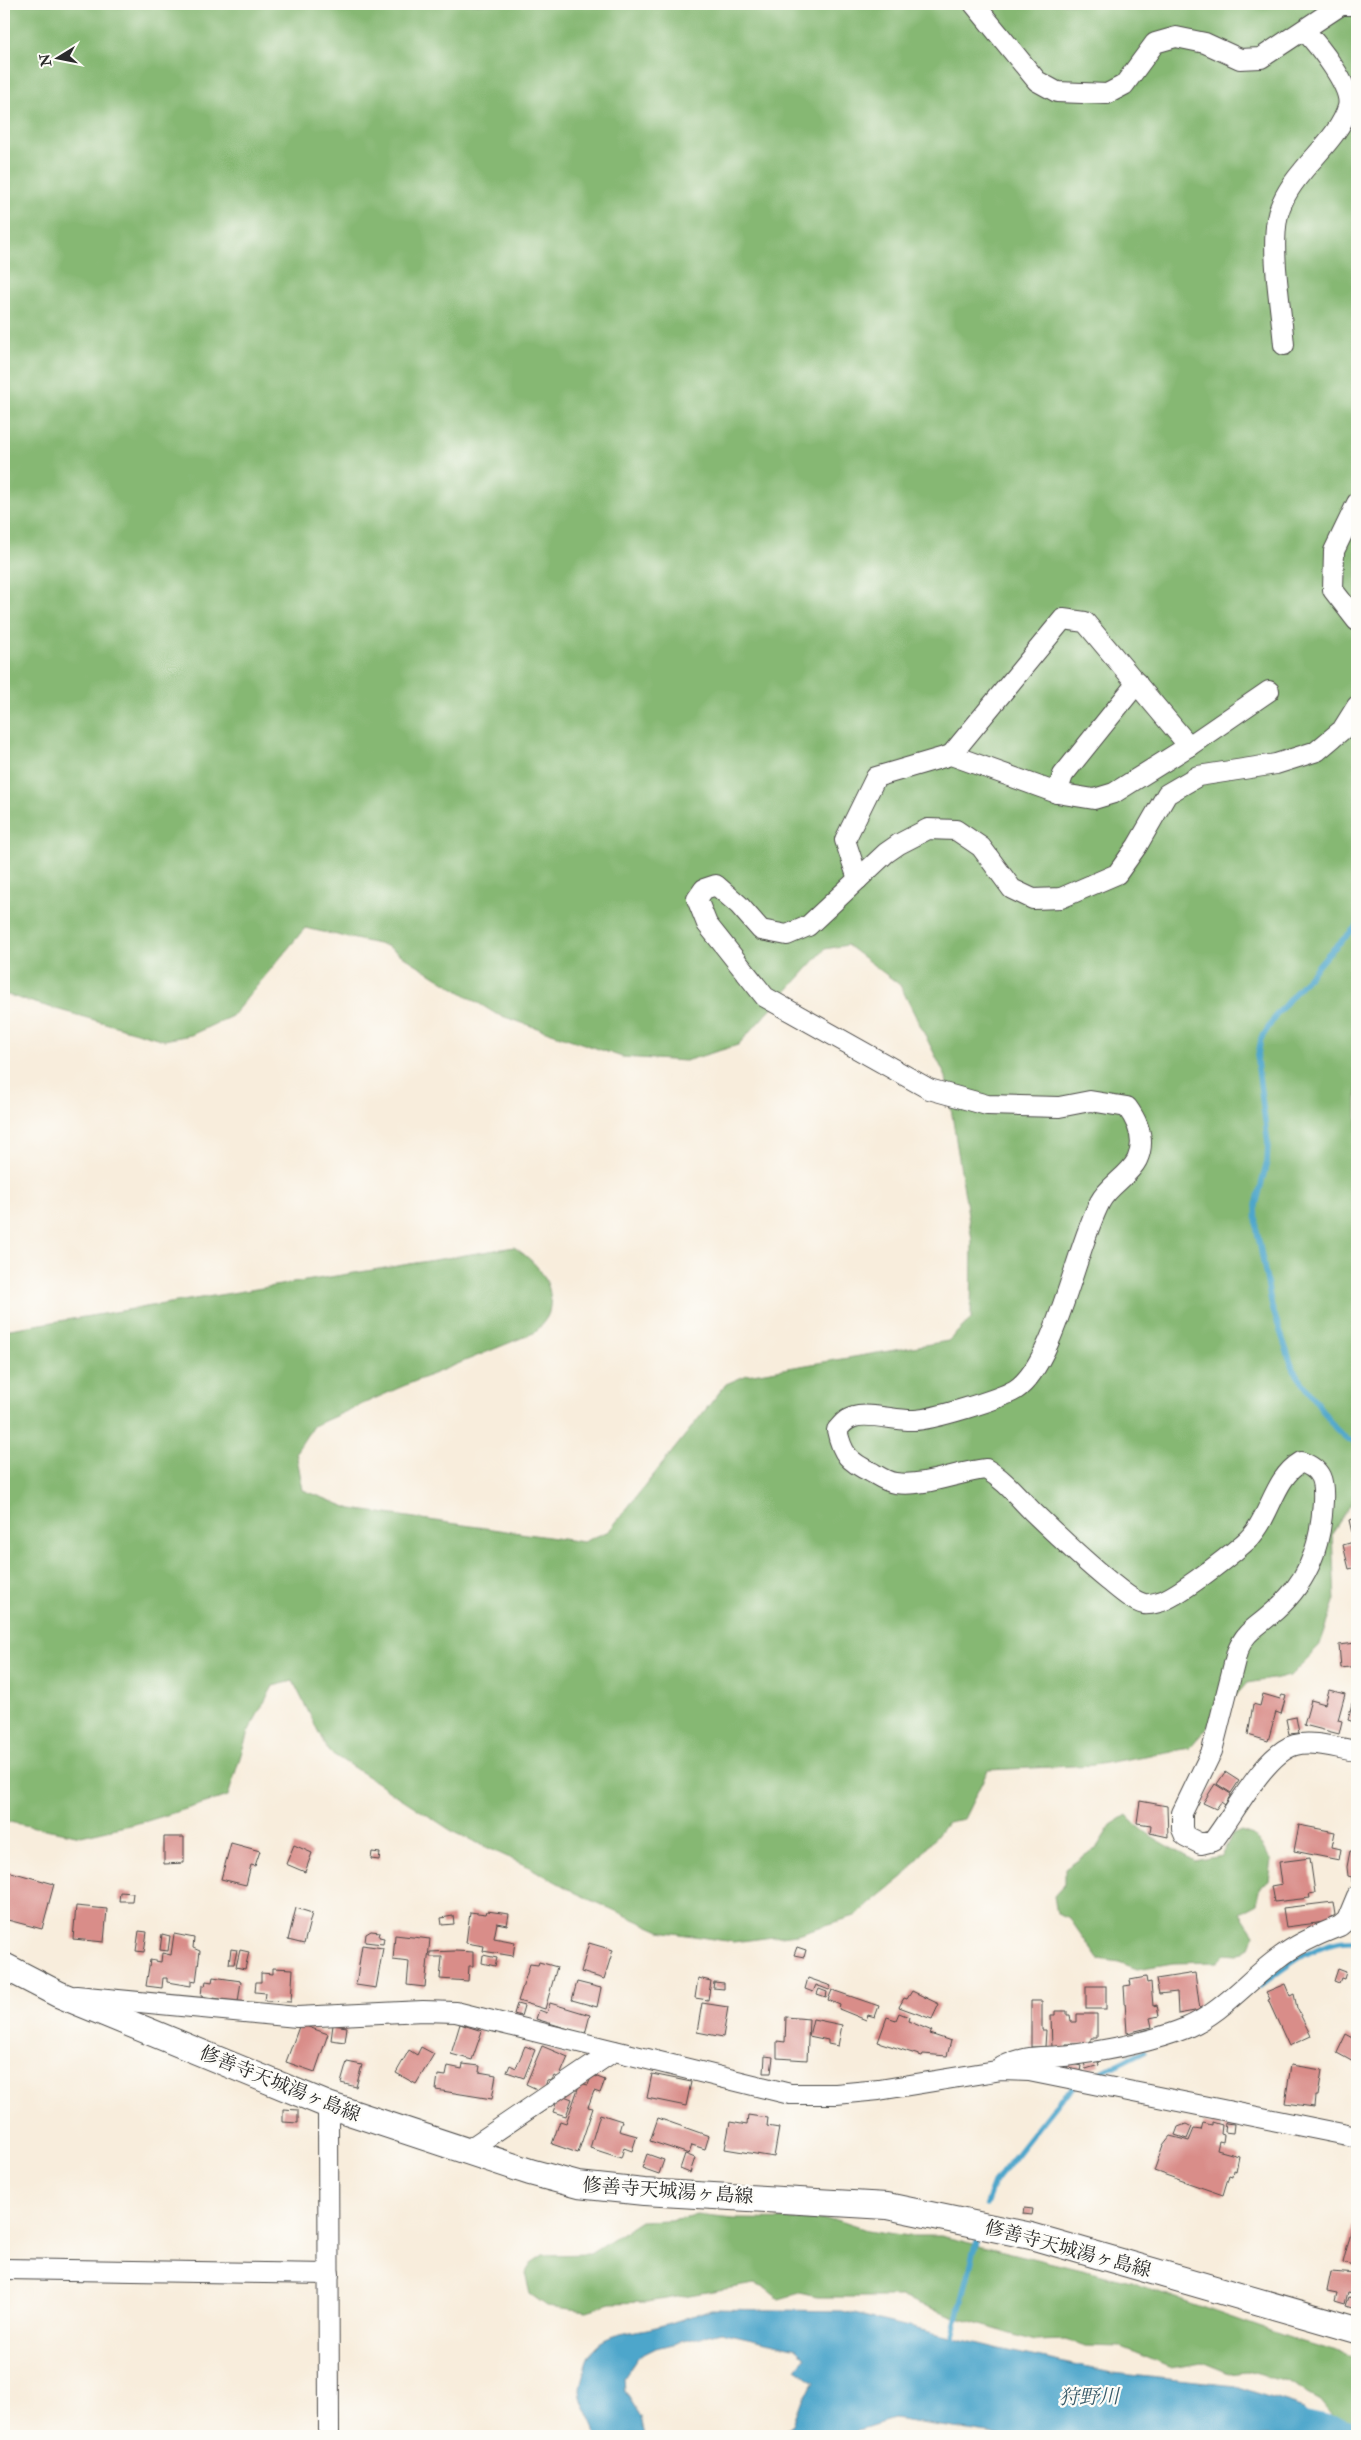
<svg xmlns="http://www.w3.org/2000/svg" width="1361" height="2440" font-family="'IM FELL Double Pica','Noto Serif JP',serif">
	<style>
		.forest { fill: #86b873; stroke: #58724f }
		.water { fill: #4ea6cb; stroke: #3c687b }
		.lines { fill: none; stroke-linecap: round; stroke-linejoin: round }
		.stream { stroke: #4ea6cb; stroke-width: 5.5 }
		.river { stroke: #4ea6cb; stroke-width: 35 }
		.building { fill: #d98d89 }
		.minor-casing { stroke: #4a4846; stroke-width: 22 }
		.major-casing { stroke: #4a4846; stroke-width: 28 }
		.minor { stroke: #fff; stroke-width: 20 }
		.major { stroke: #fff; stroke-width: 26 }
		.labels { text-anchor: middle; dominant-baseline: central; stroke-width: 4.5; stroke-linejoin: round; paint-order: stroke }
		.street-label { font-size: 19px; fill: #2b2b2b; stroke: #fdfcf7 }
		.water-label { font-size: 20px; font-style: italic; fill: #395c6b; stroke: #fdfcf7 }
	</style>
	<rect width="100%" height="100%" fill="#fdfcf7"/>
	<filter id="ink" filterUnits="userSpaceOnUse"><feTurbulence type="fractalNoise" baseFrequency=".02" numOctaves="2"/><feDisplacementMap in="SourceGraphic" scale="10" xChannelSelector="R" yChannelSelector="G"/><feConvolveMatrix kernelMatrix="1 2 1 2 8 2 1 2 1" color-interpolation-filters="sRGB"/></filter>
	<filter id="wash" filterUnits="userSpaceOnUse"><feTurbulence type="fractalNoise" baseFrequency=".0096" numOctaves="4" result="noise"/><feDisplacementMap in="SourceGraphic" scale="20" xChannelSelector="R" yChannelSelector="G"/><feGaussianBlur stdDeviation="1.12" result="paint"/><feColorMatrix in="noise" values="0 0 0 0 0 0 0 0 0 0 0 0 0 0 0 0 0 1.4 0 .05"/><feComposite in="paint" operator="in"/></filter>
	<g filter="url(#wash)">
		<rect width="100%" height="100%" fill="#f8eddc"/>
		<g class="forest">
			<path d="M4,4H1357V1495L1332,1533L1335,1602L1319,1647L1290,1676L1247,1683L1189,1748L1094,1765L988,1770L964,1819L948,1822L904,1876L855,1916L797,1934L733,1942L660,1931L576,1893L529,1867L452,1831L328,1751L293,1681L273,1686L248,1732L228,1796L147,1821L81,1836L4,1821V1330L514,1247C536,1262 556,1282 549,1312C548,1318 540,1326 536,1332L401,1387L313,1426L296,1452L303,1490L352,1509L583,1542L609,1531L726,1384L747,1375L948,1341L971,1319L972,1240L946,1077L900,985L847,945L825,949L738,1045L685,1061L622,1057L496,1014L387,946L305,928L232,1016L191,1035L164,1040L4,994Z"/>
			<path d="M1127,1815C1147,1838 1169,1845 1195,1861L1221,1856L1232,1835L1241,1831L1253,1835L1272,1860L1269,1881L1261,1887L1257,1904L1240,1913L1254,1934L1250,1948L1238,1955L1225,1954L1217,1962L1173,1963L1137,1969L1119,1962L1098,1959L1070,1919L1057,1914L1054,1896L1065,1884V1869L1097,1847L1111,1825Z"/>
			<polygon points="697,2215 733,2219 837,2220 867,2230 908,2236 941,2236 1131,2282 1296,2340 1357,2358 1357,2423 1337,2421 1321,2401 1286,2382 1247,2371 1229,2373 1202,2362 1170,2367 1121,2347 1085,2346 1065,2340 1035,2341 961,2319 902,2297 818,2297 800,2293 779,2299 765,2288 754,2284 648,2302 611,2303 586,2311 547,2306 530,2294 525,2273 531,2263 543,2255 590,2254 641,2221 670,2220"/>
		</g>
		<path class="water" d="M711,2309L842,2311L1013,2352L1112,2373L1235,2386L1304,2408L1332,2436H1023L995,2434L893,2419L839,2436H776L792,2424L798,2407L815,2382L796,2369L805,2357L797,2349L721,2332L656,2348L638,2357L624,2378L625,2391L641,2417L645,2436H596C594,2419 580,2405 580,2389C580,2384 583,2377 584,2371C591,2331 624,2335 656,2327C675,2322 692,2316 711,2309Z"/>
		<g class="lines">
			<g class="stream">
				<polyline points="1357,926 1327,955 1277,1014 1261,1039 1257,1061 1268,1143 1267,1162 1256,1205 1257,1231 1272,1307 1293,1369 1335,1428 1348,1440 1357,1442"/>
				<path d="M1260,1986C1287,1965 1321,1938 1357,1941"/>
				<polyline points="1090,2078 1144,2051"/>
				<polyline points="986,2204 994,2183 1061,2098 1075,2086"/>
				<polyline points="951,2343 977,2241"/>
			</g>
			<polyline class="river" points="1282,2423 1344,2436"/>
		</g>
		<g id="blocks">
			<g class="building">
				<polygon points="1357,1518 1357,1536 1353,1537 1349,1520"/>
				<polygon points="1357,1541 1357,1567 1349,1569 1343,1545"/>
				<polygon points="1356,1643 1357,1666 1341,1668 1339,1645"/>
				<polygon points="1329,1690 1345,1694 1338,1720 1342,1721 1339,1734 1304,1725 1311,1700 1325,1704"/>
				<polygon points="1263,1694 1280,1699 1282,1695 1286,1696 1281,1714 1276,1712 1268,1741 1248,1735 1253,1704 1260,1706"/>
				<polygon points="1352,1703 1357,1705 1357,1723 1348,1720"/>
				<polygon points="1296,1717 1299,1733 1289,1734 1286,1719"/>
				<polygon points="1225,1772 1239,1781 1231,1793 1217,1784"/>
				<polygon points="1215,1784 1231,1794 1225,1805 1221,1802 1216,1809 1203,1803"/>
				<polygon points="1140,1801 1167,1806 1168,1837 1150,1833 1151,1825 1137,1823"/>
				<polygon points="1299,1825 1335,1832 1332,1847 1341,1849 1339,1860 1294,1851"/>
				<polygon points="164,1837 184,1837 184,1863 164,1864"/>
				<polygon points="231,1843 260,1851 255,1866 251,1865 246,1885 221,1879"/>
				<polygon points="294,1845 312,1853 305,1872 286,1864"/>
				<polygon points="1350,1851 1357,1852 1357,1882 1352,1882 1352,1877 1348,1876 1347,1867"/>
				<polygon points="372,1852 380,1853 379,1860 371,1859"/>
				<polygon points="1310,1858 1315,1893 1309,1894 1310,1898 1274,1902 1271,1886 1282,1884 1279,1862"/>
				<polygon points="4,1870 54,1884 42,1929 4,1919"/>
				<polygon points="120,1892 133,1893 132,1901 119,1901"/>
				<polygon points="1333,1902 1335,1915 1325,1922 1286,1927 1283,1908"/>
				<polygon points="76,1906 107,1909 104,1942 73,1939"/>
				<polygon points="296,1908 312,1913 304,1944 288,1940"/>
				<polygon points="487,1911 509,1914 507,1925 497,1923 494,1938 515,1942 513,1956 483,1951 484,1946 466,1943 470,1912 486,1914"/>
				<polygon points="453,1916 454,1924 442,1925 441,1918"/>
				<polygon points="139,1931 147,1932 144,1952 136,1951"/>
				<polygon points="371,1931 380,1932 379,1937 384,1938 383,1944 365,1942 366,1934"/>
				<polygon points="162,1934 170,1936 168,1951 160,1950"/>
				<polygon points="174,1934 194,1938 193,1948 200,1951 196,1982 191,1981 191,1986 167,1982 167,1978 163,1978 162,1988 146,1986 150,1960 161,1962 162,1953 171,1955"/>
				<polygon points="395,1935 430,1939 425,1987 407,1985 409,1962 393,1960"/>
				<polygon points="589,1943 613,1950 604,1979 581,1972"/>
				<polygon points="362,1945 383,1948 376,1988 356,1985"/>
				<polygon points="797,1947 806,1950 804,1957 794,1955"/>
				<polygon points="231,1949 237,1950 234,1964 229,1964"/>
				<polygon points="240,1950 249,1952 245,1969 236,1967"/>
				<polygon points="455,1951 473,1952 473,1966 469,1966 468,1981 440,1979 442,1957 430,1957 430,1952"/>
				<polygon points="483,1955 497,1958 495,1966 482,1963"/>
				<polygon points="539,1962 557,1967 545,2009 518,2001 530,1964 538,1965"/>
				<polygon points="273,1968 293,1969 291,2002 265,2001 266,1993 255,1992 256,1982 261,1982 261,1973 273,1974"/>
				<polygon points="1338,1969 1346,1972 1344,1979 1341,1978 1339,1983 1334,1981"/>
				<polygon points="1195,1973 1200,2010 1178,2014 1177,1992 1159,1994 1156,1979"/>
				<polygon points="213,1977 241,1981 238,2002 201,1996 202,1986 205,1986 206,1981 212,1982"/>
				<polygon points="1146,1977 1147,1983 1151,1982 1153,2006 1157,2005 1159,2016 1150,2018 1152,2027 1127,2033 1124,1986 1131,1985 1130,1980"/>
				<polygon points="698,1978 711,1981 708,2000 695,1998"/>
				<polygon points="808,1978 831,1986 829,1990 816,1985 813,1992 805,1989"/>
				<polygon points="577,1982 601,1988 597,2007 572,2000"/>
				<polygon points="714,1982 724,1983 724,1989 713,1988"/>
				<polygon points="1285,1984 1290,1996 1294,1994 1297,2008 1311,2036 1289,2046 1268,2000 1270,1999 1266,1992"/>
				<rect x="1086" y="1986" width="20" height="23"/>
				<polygon points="819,1989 827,1992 826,1997 817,1994"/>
				<polygon points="832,1990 879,2006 875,2017 868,2015 866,2020 839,2009 840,2005 828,2000"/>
				<polygon points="912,1991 939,2004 932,2019 899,2007 904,1998 907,1999"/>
				<polygon points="1031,2001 1042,2001 1042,2030 1046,2030 1045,2047 1031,2047"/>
				<polygon points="550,2003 590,2015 585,2034 536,2019 539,2010 547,2013"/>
				<polygon points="702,2003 728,2007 723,2037 697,2032"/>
				<polygon points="517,2004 524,2006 521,2016 514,2014"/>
				<polygon points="1055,2011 1067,2011 1067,2015 1070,2015 1071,2022 1077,2022 1077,2014 1097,2014 1097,2038 1091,2038 1091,2044 1066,2044 1066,2048 1052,2048 1051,2015 1055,2015"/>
				<polygon points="899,2013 909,2017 908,2021 932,2031 930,2034 951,2041 947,2056 923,2054 922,2056 878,2042 887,2017 896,2020"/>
				<polygon points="786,2017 809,2019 807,2060 777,2058 777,2041 785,2042"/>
				<polygon points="813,2019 842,2025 838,2046 828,2044 828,2040 809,2036"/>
				<polygon points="300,2024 328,2034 315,2072 286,2062"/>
				<polygon points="460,2024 482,2031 472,2060 451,2054"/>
				<polygon points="333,2025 347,2027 345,2042 331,2040"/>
				<polygon points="1346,2034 1357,2040 1357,2064 1337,2053"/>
				<polygon points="525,2046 535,2050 524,2078 507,2072 510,2065 516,2068"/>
				<polygon points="542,2046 568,2057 559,2078 554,2076 552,2080 547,2081 543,2092 526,2084"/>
				<polygon points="421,2047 434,2054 416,2084 396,2073 409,2050 417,2055"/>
				<polygon points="765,2056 773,2057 771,2073 764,2073"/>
				<polygon points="1097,2059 1099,2065 1086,2069 1084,2063"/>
				<polygon points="347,2062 362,2065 356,2087 341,2083"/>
				<polygon points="1068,2063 1081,2066 1080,2071 1067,2068"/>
				<polygon points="463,2064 480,2066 479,2072 496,2075 492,2099 436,2090 438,2075 446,2076 448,2066 462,2069"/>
				<polygon points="1291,2065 1322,2070 1318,2096 1315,2096 1314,2107 1285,2103"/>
				<polygon points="652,2074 691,2082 686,2106 647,2098"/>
				<polygon points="592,2075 605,2080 600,2093 594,2091 588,2107 593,2108 578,2153 552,2144 560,2121 566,2123 580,2083 588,2085"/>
				<polygon points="564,2096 572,2099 566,2116 553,2112 558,2098"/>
				<polygon points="283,2109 298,2110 298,2123 283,2122"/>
				<polygon points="600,2114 622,2121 619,2131 637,2136 632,2151 624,2148 621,2158 590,2148"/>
				<polygon points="748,2115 768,2118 767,2126 779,2128 774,2157 725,2149 730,2122 747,2125"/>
				<polygon points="658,2118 709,2136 705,2149 692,2145 689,2154 650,2141"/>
				<polygon points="1212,2122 1222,2125 1221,2134 1224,2135 1223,2142 1219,2141 1217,2150 1239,2156 1236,2171 1233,2170 1232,2176 1229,2175 1223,2195 1154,2171 1163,2145 1170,2136 1189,2141 1194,2129 1201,2130 1203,2123 1212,2125"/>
				<polygon points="1225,2123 1234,2124 1233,2133 1224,2132"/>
				<polygon points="1186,2124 1192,2127 1187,2139 1175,2135 1178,2127"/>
				<polygon points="647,2154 664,2160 659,2174 642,2168"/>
				<polygon points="685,2154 695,2158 690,2173 680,2169"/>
				<polygon points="1024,2208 1033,2209 1032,2215 1023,2214"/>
				<polygon points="1357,2208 1357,2267 1343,2263"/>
				<polygon points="1331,2272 1357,2274 1357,2294 1348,2292 1345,2304 1335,2301 1337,2293 1327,2291"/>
				<polygon points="1349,2297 1357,2299 1357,2309 1346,2306"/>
			</g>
		</g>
	</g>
	<g filter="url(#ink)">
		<use href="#blocks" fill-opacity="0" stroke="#4a4846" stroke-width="1"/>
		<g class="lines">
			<defs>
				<g id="minor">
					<polyline points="974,4 1037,81 1057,92 1107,94 1124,85 1155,43 1176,37 1205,43 1240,59 1261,58 1341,5 1357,5"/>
					<path d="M1284,345C1281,307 1271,255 1277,219C1280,202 1291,185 1302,172C1317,153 1341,132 1348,107C1353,87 1317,44 1304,30"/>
					<polyline points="1357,503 1334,551 1333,590 1357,621"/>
					<path d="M1357,706L1342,730L1317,751L1276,764L1198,776L1167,794L1137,846L1117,874L1061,898L1033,899L1012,889L981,847L956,830L928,829L899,844L886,853L808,926L787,935L761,930L739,905L716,885L704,889L697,899L707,924L765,997L929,1089L987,1105L1059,1107L1090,1101L1127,1107C1138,1122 1146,1141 1137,1160C1129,1176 1108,1186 1100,1202C1076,1247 1055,1365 1015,1390C1000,1399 931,1420 914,1420C897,1421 869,1412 854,1417C846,1419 842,1424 837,1430C842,1454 849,1462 871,1472C878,1476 887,1482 895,1483C926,1487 956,1472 986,1469C1005,1480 1018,1497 1033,1512C1058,1536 1083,1560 1109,1581C1119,1589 1132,1601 1144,1604C1148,1605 1155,1603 1159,1602C1176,1598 1228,1557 1243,1544C1271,1522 1271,1480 1301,1462C1322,1469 1324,1481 1323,1501C1321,1549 1307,1585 1269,1616C1253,1630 1246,1631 1237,1652L1212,1751L1182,1813V1829L1185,1836L1201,1844L1213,1841C1233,1816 1265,1753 1295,1745C1314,1740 1339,1749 1357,1751"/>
					<polyline points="951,755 1063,619 1085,622 1189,746"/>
					<polyline points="1057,793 1063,775 1137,683"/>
					<polyline points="858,879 845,840 876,777 951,755 1057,793 1094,799 1114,793 1189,746 1269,691"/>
					<polyline points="76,1996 297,2017 423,2011 456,2012 790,2094 836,2094 879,2090 1002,2070 1029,2071 1357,2137"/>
					<path d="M1002,2067C1030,2053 1043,2059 1072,2055C1109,2050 1151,2042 1186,2028C1222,2013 1249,1979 1280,1957C1298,1943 1319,1934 1340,1926L1347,1920L1357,1896"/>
					<polyline points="328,2105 329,2436"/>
					<polyline points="465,2152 614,2051"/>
					<polyline points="4,2269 329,2274"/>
				</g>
				<polyline id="major" points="4,1966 58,1994 328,2105 530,2172 578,2185 644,2192 887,2206 1031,2236 1357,2330"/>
			</defs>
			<use href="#minor" class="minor-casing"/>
			<use href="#major" class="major-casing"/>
			<use href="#minor" class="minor"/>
			<use href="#major" class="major"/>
		</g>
	</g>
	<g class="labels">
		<g class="street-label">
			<text transform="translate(280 2084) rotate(22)">修善寺天城湯ヶ島線</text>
			<text transform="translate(668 2191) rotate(4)">修善寺天城湯ヶ島線</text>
			<text transform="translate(1068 2249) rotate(15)">修善寺天城湯ヶ島線</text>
		</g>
		<g class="water-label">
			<text transform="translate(1089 2397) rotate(-1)">狩野川</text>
		</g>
	</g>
	<rect width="1361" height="2440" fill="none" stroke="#fdfcf7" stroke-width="20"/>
	<g transform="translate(58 58) rotate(260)" stroke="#fdfcf7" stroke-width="4" paint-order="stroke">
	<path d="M0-4L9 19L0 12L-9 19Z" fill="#2b2b2b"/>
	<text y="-8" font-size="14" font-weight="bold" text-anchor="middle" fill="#2b2b2b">N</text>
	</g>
</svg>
